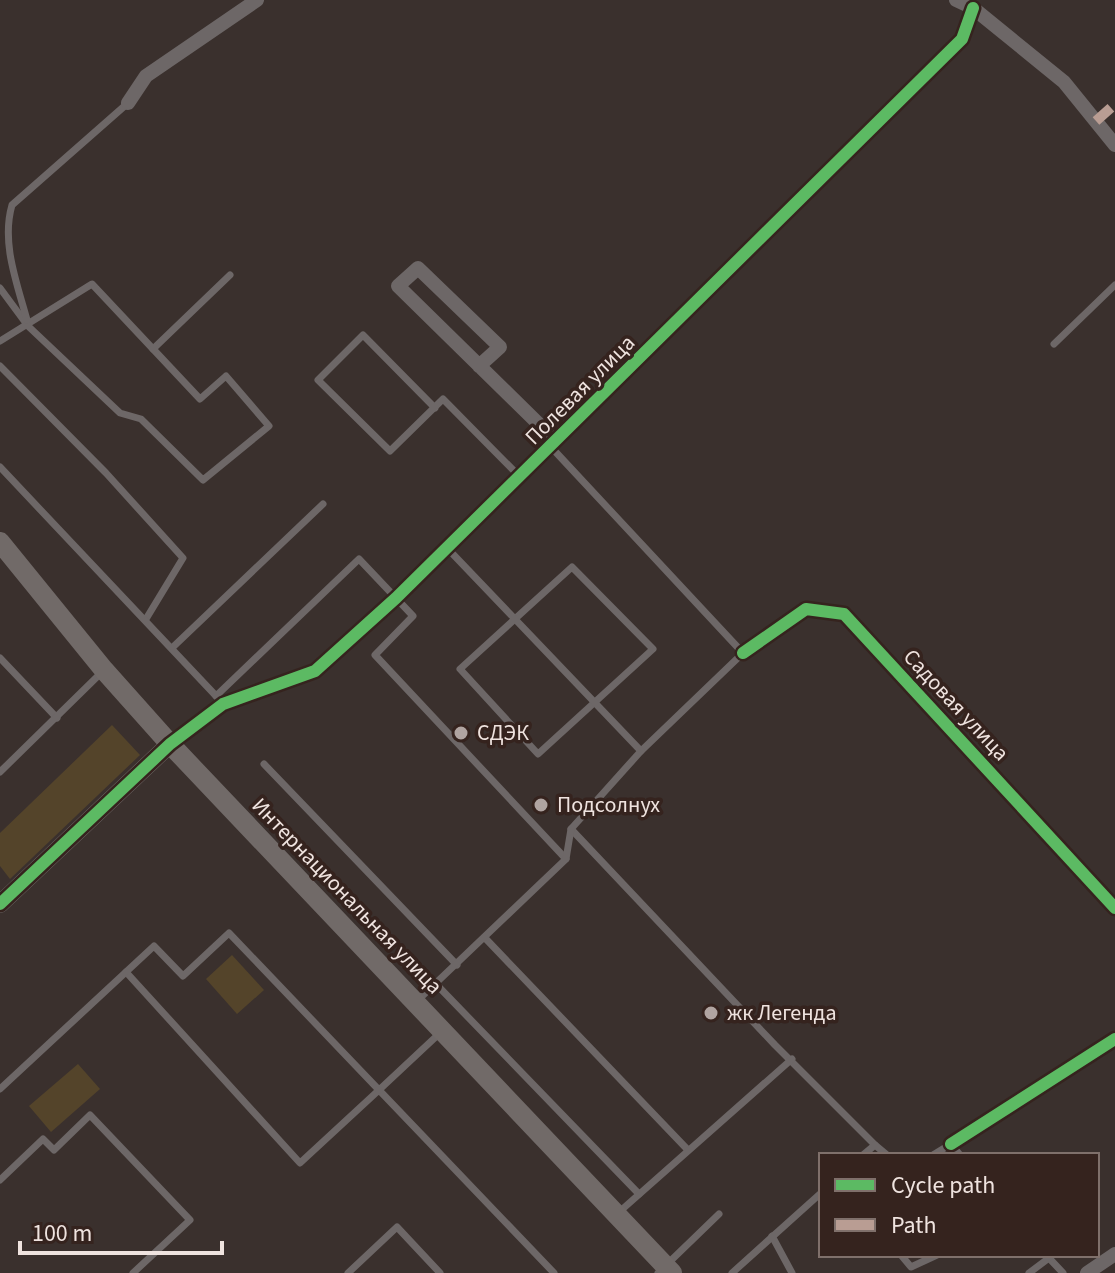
<svg xmlns="http://www.w3.org/2000/svg" width="1115" height="1273" font-family="'Source Sans 3',sans-serif">
	<style>
		.green { fill: #54442a }
		.lines { fill: none; stroke-linecap: round; stroke-linejoin: round }
		.service { stroke: #6d6767; stroke-width: 7 }
		.minor { stroke: #6d6767; stroke-width: 14 }
		.tertiary { stroke: #6d6767; stroke-width: 18 }
		.secondary { stroke: #716a68; stroke-width: 20 }
		.quiet { stroke: #b99d93; stroke-width: 10; stroke-dasharray: 20 10; stroke-linecap: butt }
		.cycleway-casing { stroke: #35231e; stroke-width: 17 }
		.cycleway { stroke: #5cba63; stroke-width: 12 }
		.poi-dot { fill: #b0a4a1; stroke: #35231e; stroke-width: 3 }
		.labels { text-anchor: middle; dominant-baseline: central; stroke-width: 7; stroke-linejoin: round; paint-order: stroke }
		.street-label { font-size: 22px; fill: #efe3df; stroke: #35231e }
		.poi-label { font-size: 22px; fill: #efe3df; stroke: #35231e; text-anchor: start }
	</style>
	<rect width="100%" height="100%" fill="#3a302d"/>
	<g class="green">
		<polygon points="112,725 140,755 10,879 0,866 0,833"/>
		<polygon points="232,955 264,990 237,1014 206,979"/>
		<polygon points="78,1064 100,1089 51,1132 29,1106"/>
	</g>
	<g class="lines">
		<g class="service">
			<polyline points="0,288 28,326 120,413 141,419 203,480 269,426 226,376 200,399 92,284 0,341"/>
			<path d="M27,320C17,283 1,243 12,205L128,103"/>
			<polyline points="1054,344 1115,285"/>
			<polyline points="153,349 230,275"/>
			<polyline points="0,366 106,473 183,558 146,619"/>
			<polyline points="435,408 363,335 318,380 390,451 443,399 520,477"/>
			<polyline points="551,447 743,653 641,751"/>
			<polyline points="0,467 218,698"/>
			<polygon points="572,567 653,649 538,754 460,669"/>
			<polyline points="173,647 323,504"/>
			<polyline points="0,658 57,718"/>
			<polyline points="216,696 359,559 413,616 375,655 566,859"/>
			<polyline points="264,764 457,965"/>
			<polyline points="0,772 101,673"/>
			<polyline points="571,829 775,1045 875,1145"/>
			<polyline points="486,939 687,1149"/>
			<polyline points="126,972 300,1163 379,1090 554,1273"/>
			<polyline points="436,984 639,1194"/>
			<polyline points="416,1002 566,859 571,829 641,751 448,549"/>
			<polyline points="0,1089 154,946 183,976 229,933 379,1090 441,1032"/>
			<polyline points="863,1155 875,1145 887,1155"/>
			<polyline points="933,1155 951,1144 960,1155"/>
			<polyline points="0,1180 43,1139 54,1150 90,1115 190,1220 133,1273"/>
			<polyline points="618,1213 792,1059"/>
			<polyline points="772,1236 792,1273"/>
			<polyline points="901,1255 911,1267 937,1255"/>
			<polyline points="1048,1257 1063,1273"/>
			<polyline points="348,1273 397,1227 440,1273"/>
			<polyline points="658,1273 719,1214"/>
			<polyline points="732,1273 821,1193"/>
			<polyline points="1029,1273 1049,1258"/>
		</g>
		<g class="minor">
			<polyline points="956,0 973,8 1064,82 1115,145"/>
			<polyline points="128,103 146,76 257,0"/>
			<polyline points="479,366 500,347 418,268 398,286 556,441"/>
			<polyline points="743,653 806,609 844,614 1115,908"/>
			<polyline points="170,744 223,704 315,671 396,598 962,39 973,8"/>
			<polyline points="951,1144 1115,1039"/>
			<polyline points="1087,1273 1115,1254"/>
		</g>
		<polyline class="tertiary" points="0,904 170,744"/>
		<polyline class="secondary" points="0,542 104,670 170,744 672,1273"/>
		<polyline class="quiet" points="1096,121 1115,104"/>
		<defs>
			<g id="cycleway">
				<polyline points="743,653 806,609 844,614 1115,908"/>
				<polyline points="0,904 170,744 223,704 315,671 396,598 962,39 973,8"/>
				<polyline points="951,1144 1115,1039"/>
			</g>
		</defs>
		<use href="#cycleway" class="cycleway-casing"/>
		<use href="#cycleway" class="cycleway"/>
	</g>
	<g class="poi-dot">
		<circle cx="461" cy="733" r="8"/>
		<circle cx="541" cy="805" r="8"/>
		<circle cx="711" cy="1013" r="8"/>
	</g>
	<g class="labels">
		<g class="street-label">
			<text transform="translate(580 390) rotate(-45)">Полевая улица</text>
			<text transform="translate(956 705) rotate(47)">Садовая улица</text>
			<text transform="translate(347 896) rotate(46)">Интернациональная улица</text>
		</g>
		<g class="poi-label">
			<text x="477" y="733">СДЭК</text>
			<text x="557" y="805">Подсолнух</text>
			<text x="727" y="1013">жк Легенда</text>
		</g>
	</g>
	<rect x="819" y="1153" width="280" height="104" fill="#35231e" stroke="#7f706b" stroke-width="2"/>
	<rect x="835" y="1179" width="40" height="12" fill="#5cba63" stroke="#7f706b" stroke-width="2"/>
	<text x="891" y="1193" font-size="24" fill="#efe3df">Cycle path</text>
	<rect x="835" y="1219" width="40" height="12" fill="#b99d93" stroke="#7f706b" stroke-width="2"/>
	<text x="891" y="1233" font-size="24" fill="#efe3df">Path</text>
	<path d="M20 1241v12h202v-12" fill="none" stroke="#efe3df" stroke-width="4"/>
	<text x="32" y="1241" font-size="24" fill="#efe3df" stroke="#35231e" stroke-width="6" paint-order="stroke">100 m</text>
</svg>
